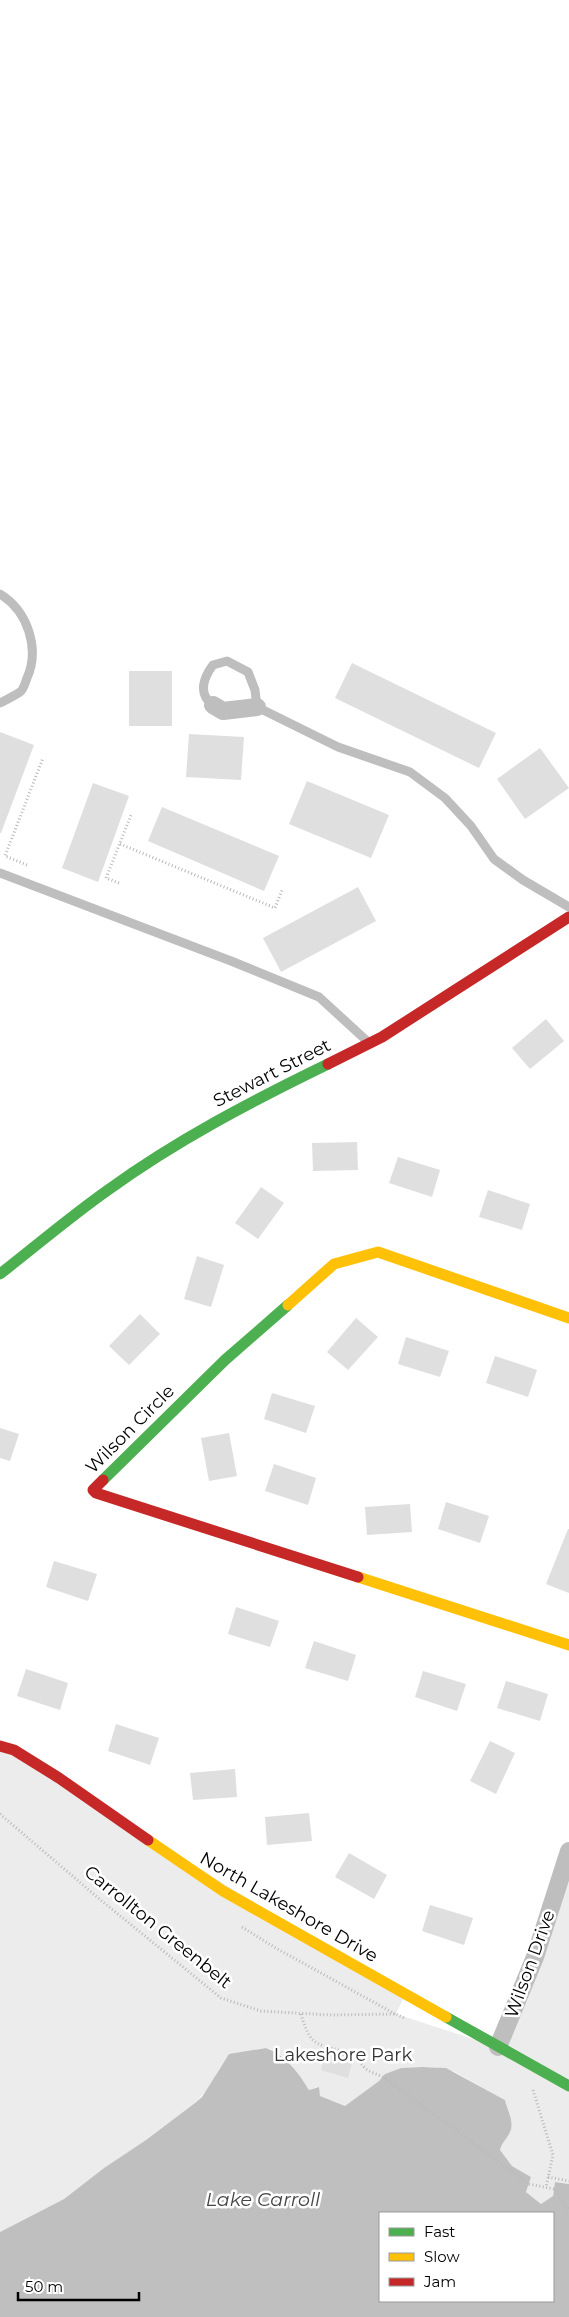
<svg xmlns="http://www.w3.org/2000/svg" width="569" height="2317" font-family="Montserrat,sans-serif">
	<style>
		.green { fill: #ececec }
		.water { fill: #bfbfbf; fill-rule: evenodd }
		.building { fill: #dfdfdf }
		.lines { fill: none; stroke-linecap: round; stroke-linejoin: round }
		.path { stroke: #b9b9b9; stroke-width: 3; stroke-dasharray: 1 2.5; stroke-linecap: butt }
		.lane { stroke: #bebebe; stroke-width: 9 }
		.street { stroke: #bebebe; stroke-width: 18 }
		.fast { stroke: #4caf50; stroke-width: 11 }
		.slow { stroke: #ffc107; stroke-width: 11 }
		.jam { stroke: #c62828; stroke-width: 11 }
		.labels { text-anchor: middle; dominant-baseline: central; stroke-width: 5; stroke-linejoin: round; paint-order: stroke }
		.street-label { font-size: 18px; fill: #000; stroke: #fff }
		.park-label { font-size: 18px; fill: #333; stroke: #fff }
		.water-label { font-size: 19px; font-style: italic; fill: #444; stroke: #fff }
	</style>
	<rect width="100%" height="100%" fill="#fff"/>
	<path class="green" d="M0,1746L405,1995L396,2014L498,2047L569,1850V2184L555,2182L553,2196L541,2204L526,2192L531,2177L512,2166L500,2150C502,2142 507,2139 510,2132C515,2122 507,2110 505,2100L455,2072L436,2067H422L401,2068L385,2074L379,2081L345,2106L320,2096L317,2087L309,2090C300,2076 285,2051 266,2048C260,2048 253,2051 247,2051C240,2053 231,2052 226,2059C215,2073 209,2091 195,2103L146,2140L104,2168L64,2199L0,2232Z"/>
	<path class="water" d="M266,2048C286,2055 298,2072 309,2090L319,2087L320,2096L345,2106L379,2081L385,2074L401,2068L422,2067L446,2068L505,2100C507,2110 515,2122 510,2132C507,2139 502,2142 500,2150L512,2166L531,2177L526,2192L541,2204L553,2196L555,2182L569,2184V2317H0V2232L64,2199L104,2168L146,2140L195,2103L202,2097L229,2054ZM380,2213H553V2301H380Z"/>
	<g class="building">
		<polygon points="352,663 496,733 479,768 335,698"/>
		<rect x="129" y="671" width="43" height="55"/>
		<polygon points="0,732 34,745 1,833 0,833"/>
		<polygon points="189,734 244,737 241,780 186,777"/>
		<polygon points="540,748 569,788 525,819 497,779"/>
		<polygon points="307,781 389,815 371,858 289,824"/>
		<polygon points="93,783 129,796 98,882 62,868"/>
		<polygon points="162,807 279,856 264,891 148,841"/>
		<polygon points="358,887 376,921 281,972 263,938"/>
		<polygon points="546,1019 564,1041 530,1069 512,1048"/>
		<polygon points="357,1142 358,1170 313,1171 312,1143"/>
		<polygon points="398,1157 440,1170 432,1197 389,1183"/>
		<polygon points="261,1187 284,1203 258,1239 235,1223"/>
		<polygon points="488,1190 530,1204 522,1230 479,1217"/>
		<polygon points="197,1256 224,1265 211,1307 184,1299"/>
		<polygon points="140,1314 160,1334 129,1365 109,1346"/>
		<polygon points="356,1318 378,1337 348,1370 327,1352"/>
		<polygon points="406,1337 449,1351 440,1377 398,1364"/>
		<polygon points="495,1356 537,1370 528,1397 486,1383"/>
		<polygon points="272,1393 315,1406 306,1433 264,1419"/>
		<polygon points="0,1428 19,1434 10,1461 0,1458"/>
		<polygon points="229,1433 237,1476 209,1481 201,1438"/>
		<polygon points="274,1464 316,1478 308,1505 265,1491"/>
		<polygon points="446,1502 489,1516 480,1543 438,1529"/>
		<polygon points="410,1504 412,1532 367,1535 365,1507"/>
		<polygon points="568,1529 569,1529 569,1593 546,1584"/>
		<polygon points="54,1561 97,1574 88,1601 46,1587"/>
		<polygon points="236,1607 279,1621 270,1647 228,1634"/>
		<polygon points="314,1641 356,1655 348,1681 305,1668"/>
		<polygon points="26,1669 68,1683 60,1710 17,1696"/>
		<polygon points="423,1671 466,1684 457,1711 415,1697"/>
		<polygon points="506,1681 548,1694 540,1721 497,1708"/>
		<polygon points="116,1724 159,1738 150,1765 108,1751"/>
		<polygon points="490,1741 515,1753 496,1794 470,1781"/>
		<polygon points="235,1769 237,1797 193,1800 190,1773"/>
		<polygon points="309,1813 312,1841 267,1845 265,1817"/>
		<polygon points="349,1853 387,1875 374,1899 335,1877"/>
		<polygon points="430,1905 473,1918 464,1945 422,1931"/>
		<polygon points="325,2054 352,2063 348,2078 321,2070"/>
	</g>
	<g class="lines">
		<g class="path">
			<polyline points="120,844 275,908 282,890"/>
			<polyline points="27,865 5,856 43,758"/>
			<polyline points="119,883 106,878 131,815"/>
			<polyline points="0,1814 97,1897 221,1998 261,2011 330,2015 396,2014 404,2018"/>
			<polyline points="242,1927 274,1947 395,2014"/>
			<path d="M301,2014C312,2053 320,2041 351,2055C358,2058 360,2063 365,2068C369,2072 377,2074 383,2077L529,2184L554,2189L569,2210"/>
			<polyline points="342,2059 345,2053"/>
			<polyline points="533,2090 553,2155 546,2187"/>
			<polyline points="548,2177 569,2181"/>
		</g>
		<g class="lane">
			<path d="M0,594C28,611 40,649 27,678C25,683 24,689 20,692C14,696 6,700 0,703"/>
			<path d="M213,705C197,694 204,677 213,665L227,661L248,672L255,690L257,707L338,747L410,772L445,798L471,826L494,859L523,880L569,907"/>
			<polyline points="0,873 231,961 319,997 367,1041"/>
		</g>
		<g class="street">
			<polyline points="213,705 223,711 257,707"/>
			<polyline points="498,2047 535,1957 569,1851"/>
		</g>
		<g class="fast">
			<path d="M0,1274C36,1246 71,1216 108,1190C177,1140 252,1101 328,1064"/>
			<polyline points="103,1480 225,1360 288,1305"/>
			<polyline points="446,2017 569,2086"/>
		</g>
		<g class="slow">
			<polyline points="288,1305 334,1264 378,1252 569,1318"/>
			<polyline points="358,1577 569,1645"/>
			<polyline points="148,1840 223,1891 446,2017"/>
		</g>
		<g class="jam">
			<polyline points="328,1064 382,1037 569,917"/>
			<polyline points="103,1480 93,1490 96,1493 358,1577"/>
			<polyline points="0,1746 14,1750 59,1778 148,1840"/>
		</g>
	</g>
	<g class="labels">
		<g class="street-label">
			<text transform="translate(272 1073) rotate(-27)">Stewart Street</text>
			<text transform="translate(130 1429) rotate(-45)">Wilson Circle</text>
			<text transform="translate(289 1907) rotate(30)">North Lakeshore Drive</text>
			<text transform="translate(158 1927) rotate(39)">Carrollton Greenbelt</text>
			<text transform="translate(530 1964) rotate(-70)">Wilson Drive</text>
		</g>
		<g class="park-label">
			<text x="343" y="2055">Lakeshore Park</text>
		</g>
		<g class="water-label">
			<text x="263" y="2199">Lake Carroll</text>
		</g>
	</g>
	<rect x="379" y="2212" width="175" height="90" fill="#ffffff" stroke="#999999"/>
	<rect x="389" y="2228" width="25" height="8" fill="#4caf50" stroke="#999999"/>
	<text x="424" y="2237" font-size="15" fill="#000000">Fast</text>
	<rect x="389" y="2253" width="25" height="8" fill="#ffc107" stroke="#999999"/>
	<text x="424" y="2262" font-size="15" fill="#000000">Slow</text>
	<rect x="389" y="2278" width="25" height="8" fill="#c62828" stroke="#999999"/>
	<text x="424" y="2287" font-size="15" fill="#000000">Jam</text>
	<path d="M18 2292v8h121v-8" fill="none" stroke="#000000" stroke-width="2.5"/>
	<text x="25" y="2292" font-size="15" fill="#000000" stroke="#ffffff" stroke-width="4" paint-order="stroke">50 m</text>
</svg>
